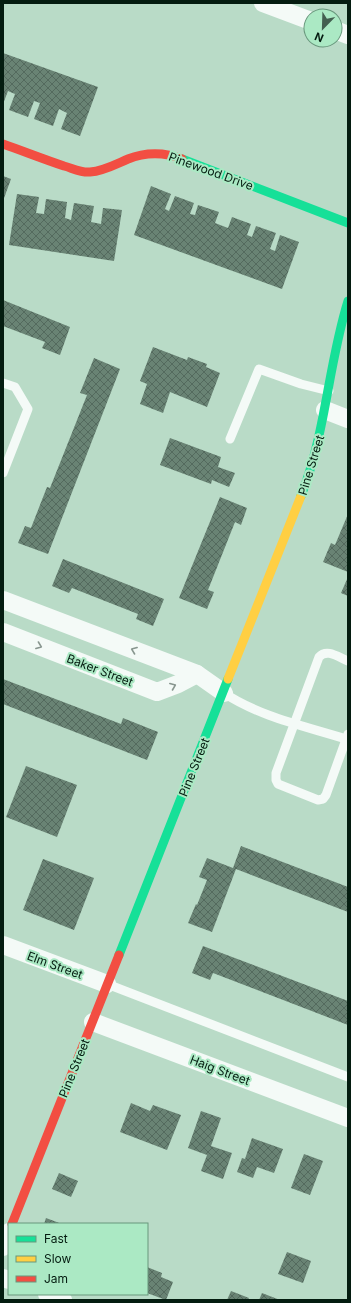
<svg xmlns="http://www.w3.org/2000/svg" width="351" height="1303" font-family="Inter,sans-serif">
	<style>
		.building { fill: url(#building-cross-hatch) }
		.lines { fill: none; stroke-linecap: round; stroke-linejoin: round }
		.lane { stroke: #f4faf7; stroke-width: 9 }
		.street { stroke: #f4faf7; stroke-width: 18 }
		.fast { stroke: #16e098; stroke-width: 9 }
		.slow { stroke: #ffcf43; stroke-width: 9 }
		.jam { stroke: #f24e42; stroke-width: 9 }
		.oneway { stroke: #88968f }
		.labels { text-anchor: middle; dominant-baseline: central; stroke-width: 4; stroke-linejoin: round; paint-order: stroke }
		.street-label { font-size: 12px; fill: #041c10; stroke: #abe9c4 }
	</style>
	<defs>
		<pattern id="building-cross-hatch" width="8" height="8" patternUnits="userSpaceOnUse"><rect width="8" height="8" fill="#698374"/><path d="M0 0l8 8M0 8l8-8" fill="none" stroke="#546a5e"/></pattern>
	</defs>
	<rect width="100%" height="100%" fill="#b9dbc7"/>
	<g class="building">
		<polygon points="3,53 98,87 80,136 61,129 67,113 59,109 53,126 34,119 40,103 34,101 28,117 9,110 15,94 8,91 3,104"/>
		<polygon points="3,176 11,179 3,201"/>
		<polygon points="151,186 171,194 165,209 169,211 175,196 194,203 190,214 195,215 198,205 219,212 215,223 228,228 232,217 251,224 247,235 252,237 256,226 276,233 270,249 275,251 280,235 299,242 282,289 134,235"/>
		<polygon points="17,194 39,197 36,213 44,214 46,199 67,202 65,218 71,220 74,203 94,206 91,222 101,224 103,208 122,210 114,261 9,245"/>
		<polygon points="3,300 70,327 60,355 42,348 45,342 3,326"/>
		<polygon points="153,347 187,360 188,357 207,364 206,367 220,373 207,407 170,392 163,413 140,404 147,384 140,381"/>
		<polygon points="94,358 120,369 48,554 18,543 25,526 31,528 47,487 50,488 87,395 80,393"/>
		<polygon points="170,438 221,457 218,467 235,473 229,487 212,480 211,484 160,465"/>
		<polygon points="220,497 247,508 241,525 235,522 208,590 214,592 207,609 179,598"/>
		<polygon points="348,514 348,572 323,562 331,543 335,545"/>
		<polygon points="63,559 164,599 153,626 136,619 138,614 72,588 69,593 52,586"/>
		<polygon points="348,577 348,596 341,593"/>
		<polygon points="3,679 121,724 123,718 158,732 147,760 3,704"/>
		<polygon points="26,766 77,785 57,837 6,817"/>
		<polygon points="241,846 348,887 348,912 236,869 212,932 188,923 196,904 197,905 207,880 199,877 207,858 233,868"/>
		<polygon points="43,859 94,878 74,930 23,910"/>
		<polygon points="203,946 348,1001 348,1025 213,973 210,980 192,973"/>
		<polygon points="131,1103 150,1111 153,1105 181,1115 167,1150 120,1132"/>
		<polygon points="201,1111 221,1118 211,1146 232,1153 223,1179 201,1171 207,1155 188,1148"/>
		<polygon points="252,1138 283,1149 274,1173 257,1167 253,1178 237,1172 242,1158 245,1159"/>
		<polygon points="304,1154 323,1161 310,1195 291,1188"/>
		<polygon points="59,1173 78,1181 71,1197 52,1189"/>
		<polygon points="46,1218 62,1224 44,1224"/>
		<polygon points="287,1252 311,1261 303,1283 278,1274"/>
		<polygon points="147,1267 162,1273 161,1277 173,1282 166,1300 147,1293"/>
		<polygon points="231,1291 249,1298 248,1300 227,1300"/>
		<polygon points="262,1293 280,1300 259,1300"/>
	</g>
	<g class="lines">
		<g class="lane">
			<polyline points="3,383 15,387 28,409 3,473"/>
			<polyline points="230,439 259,369 301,384 329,391"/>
			<path d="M348,661C338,657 327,648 319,657L276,773V780L278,784L318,800L323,799L326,795L348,734"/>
			<path d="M224,693C260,717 305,726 346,739"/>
			<polyline points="107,984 348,1077"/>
		</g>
		<g class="street">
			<polyline points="263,3 311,21"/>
			<polyline points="335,30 348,35"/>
			<polyline points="325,410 348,419"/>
			<polyline points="3,600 197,674 224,693"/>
			<polyline points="3,632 157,692 178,684 197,674"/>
			<polyline points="3,945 107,984"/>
			<polyline points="93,1022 348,1118"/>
			<polyline points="3,1247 9,1232"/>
			<polyline points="3,1278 9,1280"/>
			<polyline points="47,1294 63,1300"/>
		</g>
		<g class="fast">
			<polyline points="182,159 348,223"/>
			<path d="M301,496C326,433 328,365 348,301"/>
			<polyline points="119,955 228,679"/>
		</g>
		<polyline class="slow" points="228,679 301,496"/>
		<g class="jam">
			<path d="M3,144C23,151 43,159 64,166C72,168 81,173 90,172C104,171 116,164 128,159C145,152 165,152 182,159"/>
			<polyline points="12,1224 119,955"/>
		</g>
	</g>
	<defs><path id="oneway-chevron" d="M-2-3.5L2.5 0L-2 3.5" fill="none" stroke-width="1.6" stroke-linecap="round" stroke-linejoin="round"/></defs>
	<g class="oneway">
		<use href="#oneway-chevron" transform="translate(39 646) rotate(21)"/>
		<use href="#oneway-chevron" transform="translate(134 650) rotate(-159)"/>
		<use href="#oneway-chevron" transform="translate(173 686) rotate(-22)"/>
	</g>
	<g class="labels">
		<g class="street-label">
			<text transform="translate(211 171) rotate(20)">Pinewood Drive</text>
			<text transform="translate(311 465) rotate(-73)">Pine Street</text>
			<text transform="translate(100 670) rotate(21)">Baker Street</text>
			<text transform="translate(194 767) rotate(-68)">Pine Street</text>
			<text transform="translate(55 965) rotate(20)">Elm Street</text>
			<text transform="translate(74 1068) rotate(-68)">Pine Street</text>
			<text transform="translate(220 1070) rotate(21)">Haig Street</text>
		</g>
	</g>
	<rect width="351" height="1303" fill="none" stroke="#041c10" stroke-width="8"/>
	<rect x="8" y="1223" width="140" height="72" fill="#abe9c4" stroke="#68977c"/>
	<rect x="16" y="1236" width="20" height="6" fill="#16e098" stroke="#68977c"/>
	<text x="44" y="1243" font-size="12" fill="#041c10">Fast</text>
	<rect x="16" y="1256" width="20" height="6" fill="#ffcf43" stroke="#68977c"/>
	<text x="44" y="1263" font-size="12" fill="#041c10">Slow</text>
	<rect x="16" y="1276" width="20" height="6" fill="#f24e42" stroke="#68977c"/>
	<text x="44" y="1283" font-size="12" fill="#041c10">Jam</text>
	<g transform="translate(323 28) rotate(203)"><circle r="19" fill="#abe9c4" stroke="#68977c"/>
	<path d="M0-3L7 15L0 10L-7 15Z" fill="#435f50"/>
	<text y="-6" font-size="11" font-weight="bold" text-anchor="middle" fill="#041c10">N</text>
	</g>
</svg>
